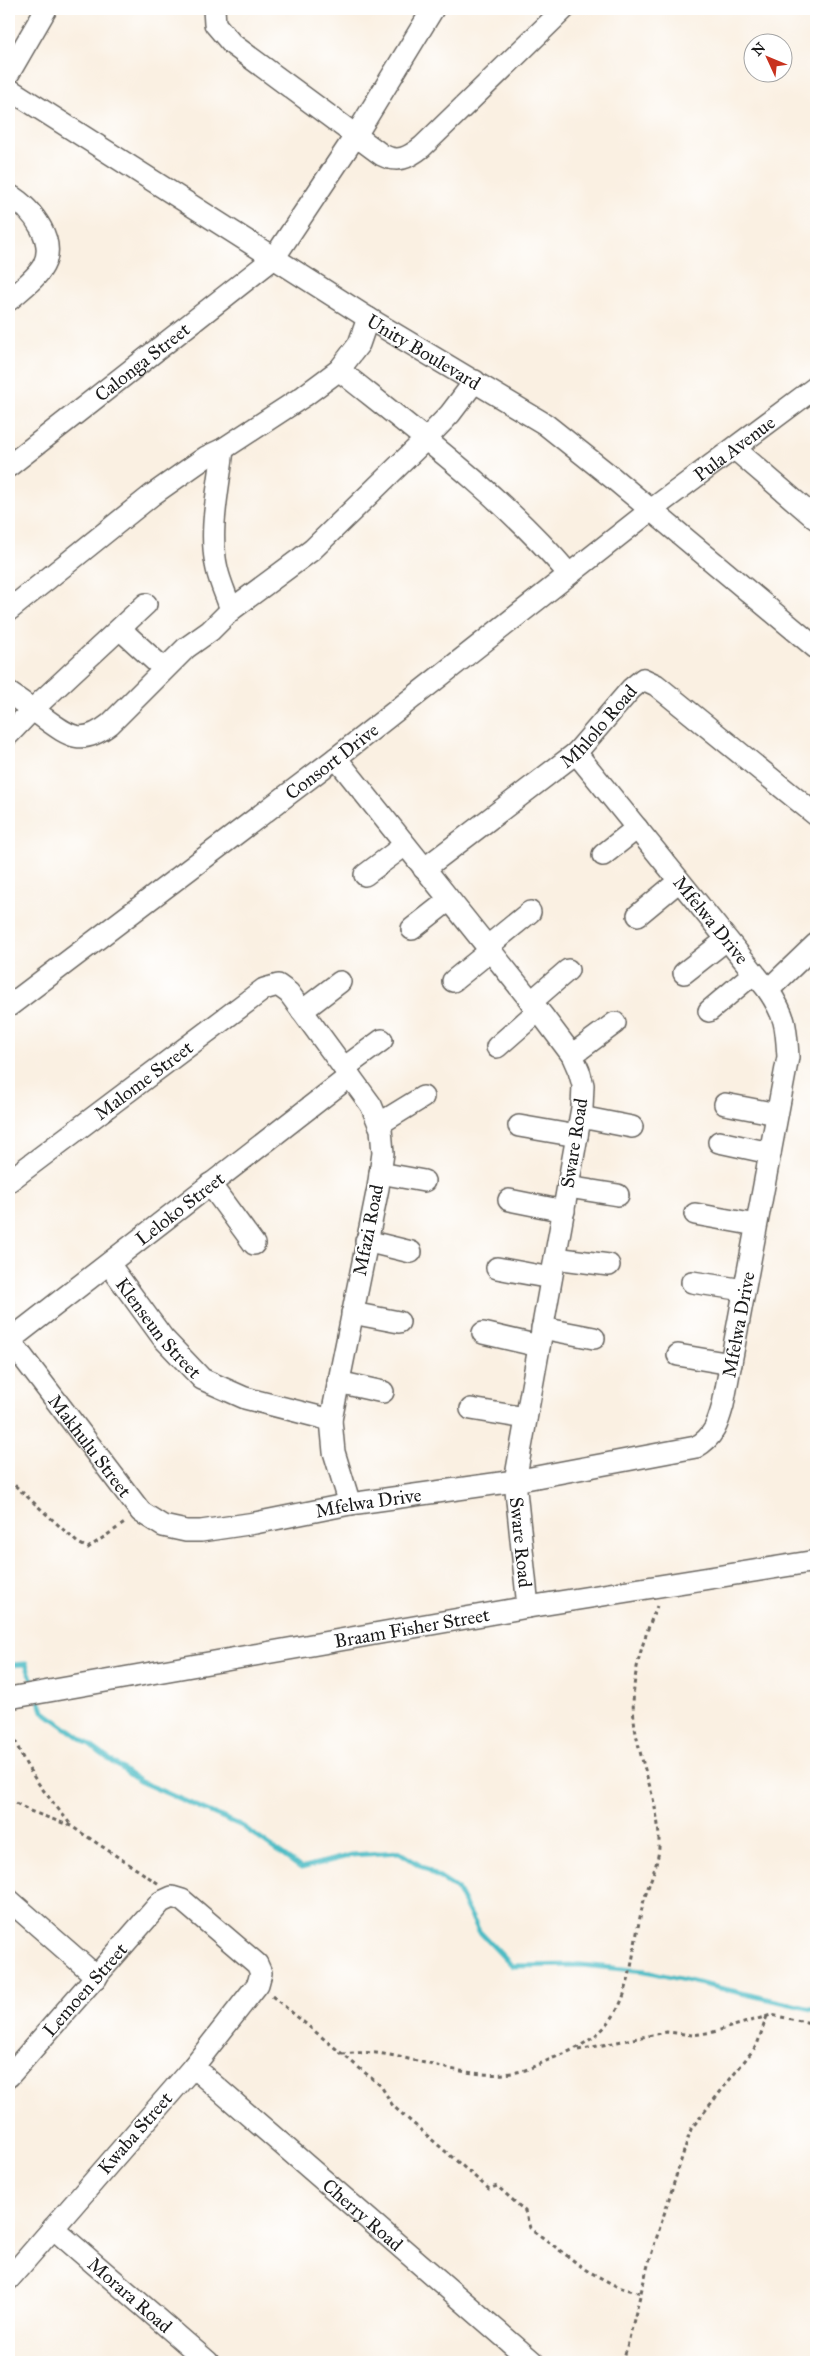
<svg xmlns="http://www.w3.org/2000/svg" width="825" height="2371" font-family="'IM FELL Great Primer',serif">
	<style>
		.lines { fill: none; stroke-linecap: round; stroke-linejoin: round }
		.stream { stroke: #4ebcc5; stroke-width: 5 }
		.minor-casing { stroke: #6a6661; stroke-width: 24 }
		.path { stroke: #6a6661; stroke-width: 3; stroke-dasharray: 4 4; stroke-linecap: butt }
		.minor { stroke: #fff; stroke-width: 21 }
		.labels { text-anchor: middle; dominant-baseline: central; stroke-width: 4; stroke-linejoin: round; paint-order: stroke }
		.street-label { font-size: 19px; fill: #1c1c1c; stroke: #fff }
	</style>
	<rect width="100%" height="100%" fill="#fff"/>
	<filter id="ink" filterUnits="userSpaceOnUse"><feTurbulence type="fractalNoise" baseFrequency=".02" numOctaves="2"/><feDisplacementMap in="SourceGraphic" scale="10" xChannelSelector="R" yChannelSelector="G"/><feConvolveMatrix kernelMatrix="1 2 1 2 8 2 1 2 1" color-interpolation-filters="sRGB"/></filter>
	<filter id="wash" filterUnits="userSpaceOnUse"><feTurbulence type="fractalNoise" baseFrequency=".0096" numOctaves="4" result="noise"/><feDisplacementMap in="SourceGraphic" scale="20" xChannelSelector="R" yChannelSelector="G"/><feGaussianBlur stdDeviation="1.12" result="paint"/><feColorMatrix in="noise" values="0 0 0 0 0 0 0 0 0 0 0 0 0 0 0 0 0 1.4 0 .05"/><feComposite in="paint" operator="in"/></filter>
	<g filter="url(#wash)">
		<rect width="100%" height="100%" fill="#faf0e2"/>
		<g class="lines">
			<g class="stream">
				<polyline points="9,1665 26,1664 35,1689"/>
				<polyline points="38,1697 43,1711 139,1781 242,1826 301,1868 352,1855 399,1852 457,1889 479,1931 512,1966 580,1965 645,1971 816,2010"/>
			</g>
		</g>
	</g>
	<g filter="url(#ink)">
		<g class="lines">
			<defs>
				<g id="minor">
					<path d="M214,9L215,24L232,44L382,155C398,163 408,158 422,147L564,9"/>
					<polyline points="9,73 46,9"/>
					<path id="s1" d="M9,89L368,318L545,424L614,479L816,648"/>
					<path d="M9,195C22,202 34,215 41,228C60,263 33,279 9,300"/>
					<path d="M339,370C419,434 502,496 569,574"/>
					<path d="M223,449C219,488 208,531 217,569C220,583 227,597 231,610"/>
					<polyline points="735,449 816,519"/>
					<path id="s2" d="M9,466L274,258L356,135L433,9"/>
					<polyline points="9,610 152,495 206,457 223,449 304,396 339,370 359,344 368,318"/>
					<polyline points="120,629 164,669"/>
					<path d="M9,693C21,701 33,710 44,718C70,737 82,746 110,724L186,648L210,631L231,610L312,550L426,439L450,414L475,381"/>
					<polyline points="9,734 32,710 146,604"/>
					<path id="s3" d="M336,758L542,1015L572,1055L579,1071L583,1085L582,1108L515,1481L528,1607"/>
					<polyline points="603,855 637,828"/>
					<path id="s4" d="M424,869L576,753L631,689L643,679L656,685L816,815"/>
					<polyline points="365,875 405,845"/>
					<polyline points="638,915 679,881"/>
					<polyline points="412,929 449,900"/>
					<polyline points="487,947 530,912"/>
					<polyline points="684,973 726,940"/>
					<polyline points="453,981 490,951"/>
					<polyline points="768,990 816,944"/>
					<polyline points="531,1002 568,970"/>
					<path id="s5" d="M9,1006L336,758L651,510L816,387"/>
					<polyline points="302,1011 340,982"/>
					<polyline points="709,1011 754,973"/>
					<polyline points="497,1047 538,1011"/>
					<polyline points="572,1055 615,1023"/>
					<polyline points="344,1068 382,1040"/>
					<polyline points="725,1104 777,1114"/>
					<polyline points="581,1117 632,1127"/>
					<polyline points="379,1124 423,1097"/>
					<polyline points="519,1126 577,1136"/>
					<polyline points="719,1142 770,1153"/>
					<polyline points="380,1173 424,1181"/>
					<path id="s6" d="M9,1181L264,989L278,985L289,993L371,1105L381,1129L383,1153L378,1188L331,1420L334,1452L350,1504"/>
					<polyline points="210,1184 254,1244"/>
					<polyline points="568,1187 618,1195"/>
					<polyline points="509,1200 564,1211"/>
					<polyline points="695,1214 756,1225"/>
					<polyline points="366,1241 411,1252"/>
					<polyline points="555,1258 609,1265"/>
					<path id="s7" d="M109,1264L163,1338L202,1379L245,1398L331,1420"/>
					<polyline points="497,1268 551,1278"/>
					<polyline points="692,1282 744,1290"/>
					<polyline points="352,1313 399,1322"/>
					<polyline points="542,1328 594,1338"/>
					<polyline points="483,1333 539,1346"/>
					<path id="s8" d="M9,1339L141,1512L163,1526L186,1531H201L255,1523L350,1504L515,1481L696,1447C714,1437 718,1423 723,1405L788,1057C786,1025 786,1017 768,990L576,753"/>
					<path id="s9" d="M10,1340L350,1076"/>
					<polyline points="678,1355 731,1364"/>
					<polyline points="338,1382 383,1392"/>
					<polyline points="471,1409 526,1418"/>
					<path id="s10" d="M9,1698L528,1607L816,1561"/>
					<polyline points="9,1900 97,1977"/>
					<path id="s11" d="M193,2067L533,2362"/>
					<path id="s12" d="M9,2076L161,1902L172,1897L182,1900L257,1964L261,1973L258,1984L193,2067L9,2279"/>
					<path id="s13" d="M53,2228L208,2362"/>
				</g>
			</defs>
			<use href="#minor" class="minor-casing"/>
			<g class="path">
				<polyline points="9,1480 78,1543 88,1548 126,1522"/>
				<path d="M9,1717C18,1764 42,1788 71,1825"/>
				<polyline points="9,1799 30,1811 71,1826 159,1884"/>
				<polyline points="272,1996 381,2086 393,2106 489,2189 497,2186 525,2211 530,2228 586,2270 618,2287 641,2293"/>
				<polyline points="578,2050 667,2032 693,2035 713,2032 771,2015 816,2024"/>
				<path d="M342,2054C353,2053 365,2052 376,2053C420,2058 473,2082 517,2072C529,2070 541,2063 553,2058C638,2027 625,1977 643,1904C648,1883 660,1863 659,1842C659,1799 638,1761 634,1719C630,1679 642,1642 657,1606"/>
				<polyline points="623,2362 648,2265 691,2129 757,2045 767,2016"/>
			</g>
			<use href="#minor" class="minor"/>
		</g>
	</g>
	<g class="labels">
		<g class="street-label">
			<text stroke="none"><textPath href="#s1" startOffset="491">Unity Boulevard</textPath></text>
			<text stroke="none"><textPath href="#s2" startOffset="169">Calonga Street</textPath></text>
			<text stroke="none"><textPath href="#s5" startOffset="915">Pula Avenue</textPath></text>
			<text stroke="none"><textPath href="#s4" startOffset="226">Mhlolo Road</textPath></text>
			<text stroke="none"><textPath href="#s5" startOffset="405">Consort Drive</textPath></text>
			<text transform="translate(711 920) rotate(51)">Mfelwa Drive</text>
			<text stroke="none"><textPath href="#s6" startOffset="168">Malome Street</textPath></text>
			<text transform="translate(574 1143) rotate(-81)">Sware Road</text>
			<text stroke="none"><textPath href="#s9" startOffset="215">Leloko Street</textPath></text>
			<text transform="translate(368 1230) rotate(-79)">Mfazi Road</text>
			<text stroke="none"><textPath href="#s8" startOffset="918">Mfelwa Drive</textPath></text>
			<text stroke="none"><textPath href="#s7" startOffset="81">Klenseun Street</textPath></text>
			<text stroke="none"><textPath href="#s8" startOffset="134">Makhulu Street</textPath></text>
			<text stroke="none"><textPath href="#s8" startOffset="452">Mfelwa Drive</textPath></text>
			<text stroke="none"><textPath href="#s3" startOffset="875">Sware Road</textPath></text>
			<text stroke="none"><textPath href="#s10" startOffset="409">Braam Fisher Street</textPath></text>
			<text stroke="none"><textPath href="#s12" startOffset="115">Lemoen Street</textPath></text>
			<text transform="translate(135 2133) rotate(-49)">Kwaba Street</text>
			<text stroke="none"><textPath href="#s11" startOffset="225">Cherry Road</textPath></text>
			<text stroke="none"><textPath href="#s13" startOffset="102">Morara Road</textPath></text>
		</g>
	</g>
	<rect width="825" height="2371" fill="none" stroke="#fff" stroke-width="30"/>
	<g transform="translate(768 58) rotate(314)"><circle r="24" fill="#ffffff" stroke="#a4a4a4"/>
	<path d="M0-4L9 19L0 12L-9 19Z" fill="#c8321e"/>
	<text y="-8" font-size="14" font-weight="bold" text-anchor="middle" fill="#1c1c1c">N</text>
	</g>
</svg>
